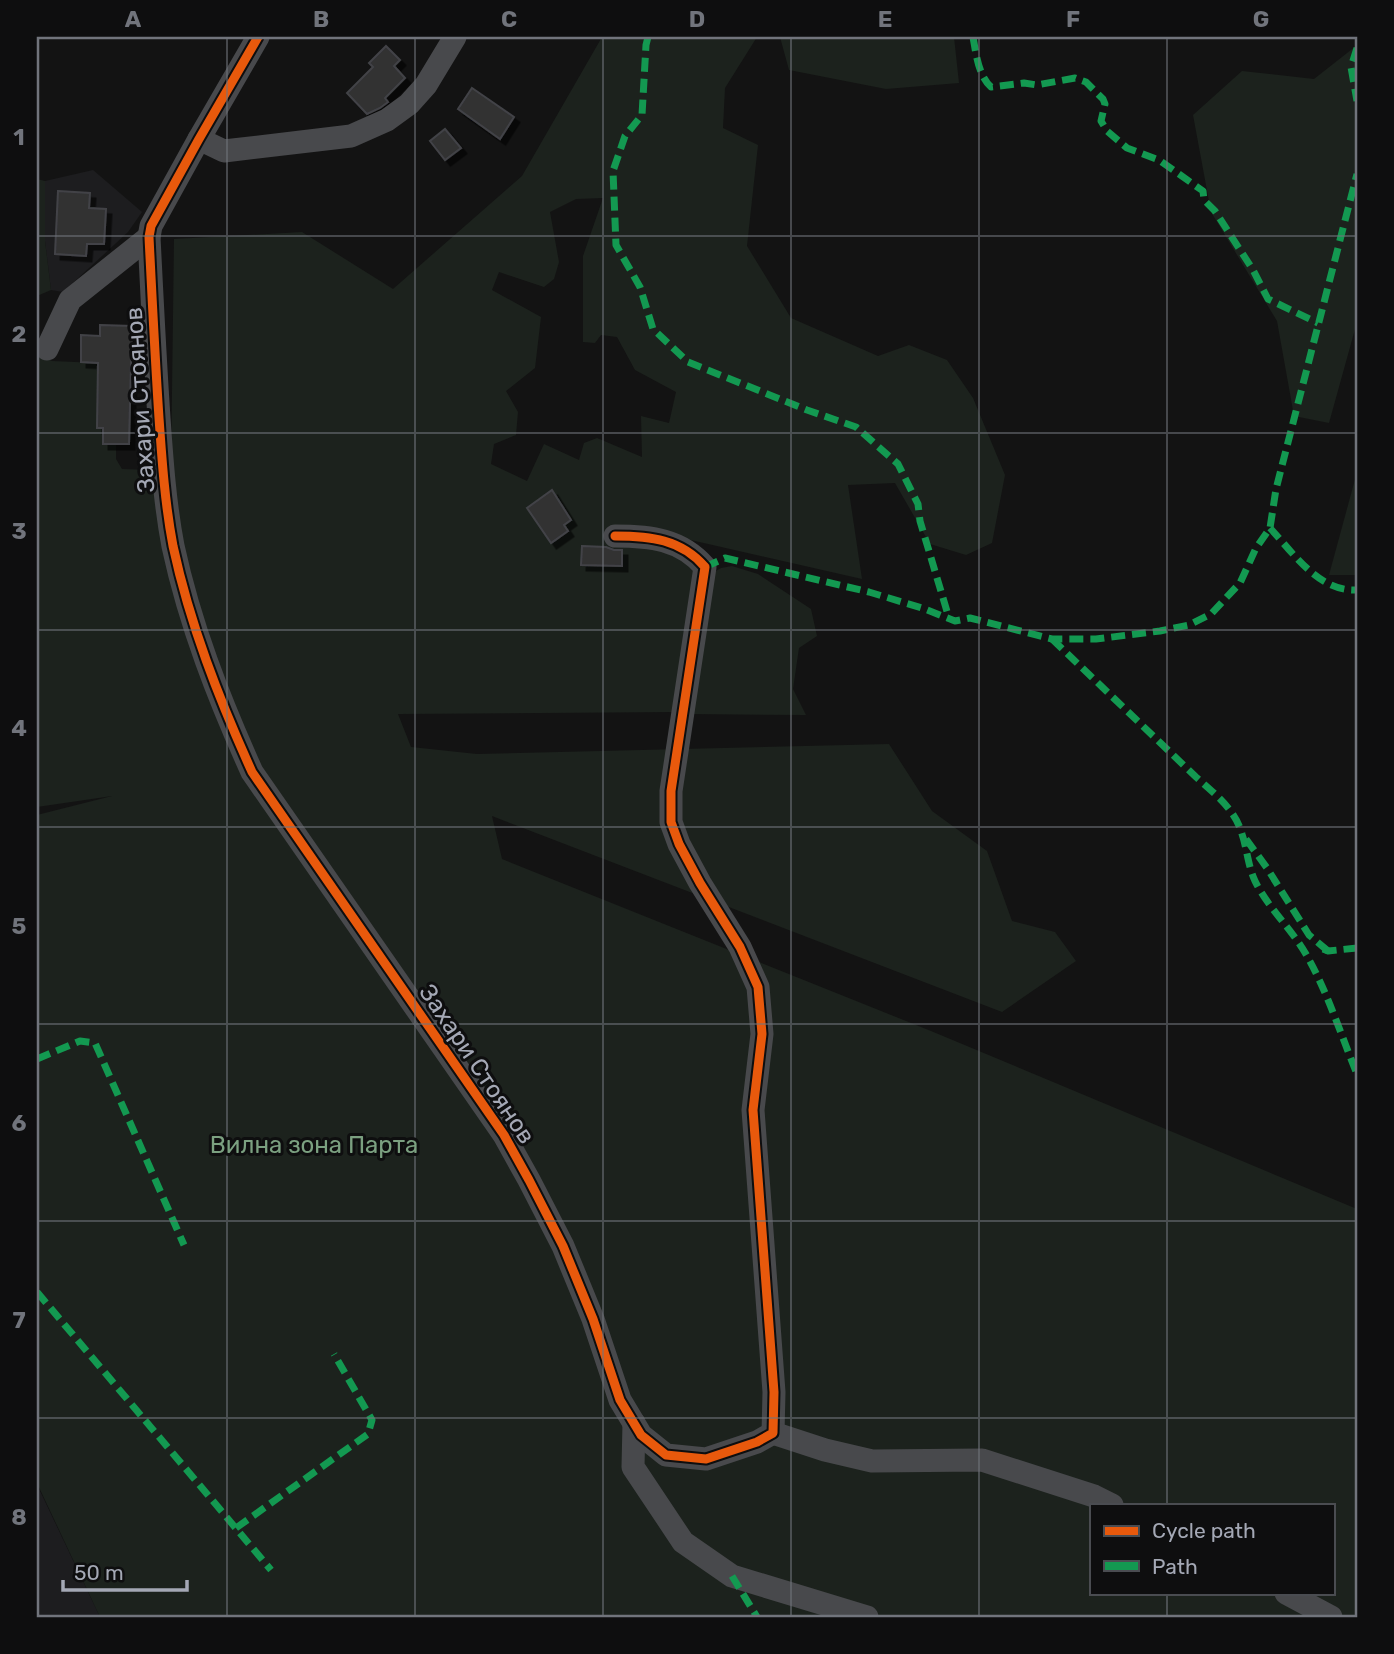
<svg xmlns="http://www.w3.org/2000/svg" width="1394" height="1654" font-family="Rubik,sans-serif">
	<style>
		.built { fill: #1d1d1f }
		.green { fill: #1c221d; fill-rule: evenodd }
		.building { fill: #313133; stroke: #424347; stroke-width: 2; filter: url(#shadow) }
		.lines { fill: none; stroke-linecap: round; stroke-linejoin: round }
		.minor { stroke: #48494c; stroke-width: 23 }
		.quiet { stroke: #139951; stroke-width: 7; stroke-dasharray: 14 7; stroke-linecap: butt }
		.cycleway-casing { stroke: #0e0e0f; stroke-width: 13 }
		.cycleway { stroke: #e8590c; stroke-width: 9 }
		.grid { fill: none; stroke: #71747c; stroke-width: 2; stroke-opacity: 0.55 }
		.labels { text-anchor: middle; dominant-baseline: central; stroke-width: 6; stroke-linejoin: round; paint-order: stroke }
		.street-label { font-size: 24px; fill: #a4a8b5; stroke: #0e0e0f }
		.park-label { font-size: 24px; fill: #7ba080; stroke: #0e0e0f }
		.neatline { fill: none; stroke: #71747c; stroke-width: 2.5 }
		.grid-label { font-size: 23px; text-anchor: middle; font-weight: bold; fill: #71747c }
	</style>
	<defs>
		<filter id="shadow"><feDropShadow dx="5.5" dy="5.5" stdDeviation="0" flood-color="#0009"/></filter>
	</defs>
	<rect width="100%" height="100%" fill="#131313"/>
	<g class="built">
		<polygon points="93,170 142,212 128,232 63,292 51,290 45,241 45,181"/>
		<polygon points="37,1483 40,1491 100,1617 37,1617"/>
	</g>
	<g class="green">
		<path d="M602,37H757L725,88L723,128L758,145L747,246L791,318L878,356L909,345L947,360L973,398L1005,475L992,543L966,555L930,544L895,483L848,485L862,579L625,525L684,557L695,574L676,712L398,714L411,747L477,754L889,744L932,811L987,851L1012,921L1055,932L1076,961L1002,1012L492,816L502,859L931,1031L1357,1209V1617H100L37,1483V815L112,796L37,807V179L45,181V241L51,290L37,296L38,354L52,361L98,363L97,428H103V444H116V459L122,469L150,470L183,613L171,469L174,239L302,232L393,289L522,176ZM603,198L583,256V342L595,343L601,335L617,337L635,370L676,392L669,423L641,416L642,457L597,438L584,443L579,460L544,444L527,481L491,464L494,444L516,435L518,412L506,391L535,368L541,317L492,290L499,272L544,287L554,279L559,262L550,212L576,199ZM1091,1505H1333V1593H1091Z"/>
		<polygon points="780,37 954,37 959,83 886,89 789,70"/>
		<polygon points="1357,41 1357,322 1329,423 1294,416 1277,321 1211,212 1193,115 1242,71 1314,79 1356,46"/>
		<polygon points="1357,472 1357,575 1329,575"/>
		<polygon points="732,566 758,574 811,609 817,636 799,648 793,689 806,715 688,714 711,574 721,568"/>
	</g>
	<g class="building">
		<polygon points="386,46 400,60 394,66 405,78 385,98 388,102 380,108 367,114 347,93 373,67 369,63"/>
		<polygon points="472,88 514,117 500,139 458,109"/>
		<polygon points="445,129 461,148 445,160 430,141"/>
		<polygon points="58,191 90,193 89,208 106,209 104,244 87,244 86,256 55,254"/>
		<polygon points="100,325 132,326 129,444 103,444 103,428 97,428 98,363 81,362 81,335 100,336"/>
		<polygon points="552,490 571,520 564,525 568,531 551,543 527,508"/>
		<polygon points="582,546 606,547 614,550 622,550 622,566 581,565"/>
	</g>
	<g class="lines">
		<g class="minor">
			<path d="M258,37L199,139L151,226L149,237C152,297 155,358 159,418C162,461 165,504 173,546C190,625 219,699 252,772L504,1135L529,1180L563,1246L593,1319L620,1400L641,1435L666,1455L706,1459L757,1442L773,1433L774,1392L753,1110L762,1034L758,987L740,947L700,883L679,844L671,822V791L705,567C681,539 650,536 615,536"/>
			<polyline points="199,139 224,151 351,136 387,120 409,104 426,85 455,37"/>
			<polyline points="47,349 70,300 149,237"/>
			<polyline points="634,1423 633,1467 683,1542 732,1576 867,1617"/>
			<polyline points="773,1433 825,1450 872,1461 982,1460 1094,1496 1112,1505"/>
			<polyline points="1286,1593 1331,1617"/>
		</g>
		<g class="quiet">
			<polyline points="648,37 646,45 642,115 625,136 613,171 616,245 640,287 653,329 688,362 807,410 856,427 898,464 918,504 920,521 949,618"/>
			<path d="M973,37C976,53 978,75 991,87L1024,83L1037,85L1075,78L1086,82L1103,99L1105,104L1101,121L1107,131L1127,148L1159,160L1203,191L1204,200L1215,211L1253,270L1268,299L1318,323"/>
			<polyline points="1357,48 1351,67 1357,101"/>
			<path d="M1270,528C1294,554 1319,592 1357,590"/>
			<polyline points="705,567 725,558 869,592 922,608 955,621 970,618 1052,639 1096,639 1160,631 1189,625 1211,614 1240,583 1256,548 1270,528 1276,489 1357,174"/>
			<path d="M1052,639L1196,777C1215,794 1235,809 1242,834C1247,849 1248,866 1255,881C1268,908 1292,929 1307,956C1327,991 1341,1035 1357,1074"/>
			<polyline points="1246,839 1267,868 1309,935 1328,951"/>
			<polyline points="1323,949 1328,951 1357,948"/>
			<polyline points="37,1059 80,1041 95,1043 184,1245"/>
			<polyline points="37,1292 271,1570"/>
			<polyline points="236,1528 368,1434 372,1420 334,1354"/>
			<polyline points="732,1576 757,1617"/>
		</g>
		<defs>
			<path id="cycleway" d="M258,37L199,139L151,226L149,237C152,297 155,358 159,418C162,461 165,504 173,546C190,625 219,699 252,772L504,1135L529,1180L563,1246L593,1319L620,1400L641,1435L666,1455L706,1459L757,1442L773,1433L774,1392L753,1110L762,1034L758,987L740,947L700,883L679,844L671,822V791L705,567C681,539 650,536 615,536"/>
		</defs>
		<use href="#cycleway" class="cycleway-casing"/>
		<use href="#cycleway" class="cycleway"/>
	</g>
	<path class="grid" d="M227,37V1617M415,37V1617M603,37V1617M791,37V1617M979,37V1617M1167,37V1505M37,236H1357M37,433H1357M37,630H1357M37,827H1357M37,1024H1357M37,1221H1357M37,1418H1357M1167,1593V1617"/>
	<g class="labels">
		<g class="street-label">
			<text transform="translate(140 400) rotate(-94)">Захари Стоянов</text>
			<text transform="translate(477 1064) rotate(56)">Захари Стоянов</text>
		</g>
		<g class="park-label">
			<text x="314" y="1145">Вилна зона Парта</text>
		</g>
	</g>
	<rect width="1394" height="1654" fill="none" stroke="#0e0e0f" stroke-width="77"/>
	<rect x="1090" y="1504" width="245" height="91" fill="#0e0e0f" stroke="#4a4c51" stroke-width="2"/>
	<rect x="1104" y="1526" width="35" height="10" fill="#e8590c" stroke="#4a4c51" stroke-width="2"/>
	<text x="1152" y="1538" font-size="21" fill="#a4a8b5">Cycle path</text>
	<rect x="1104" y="1561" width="35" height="10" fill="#139951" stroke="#4a4c51" stroke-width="2"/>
	<text x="1152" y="1574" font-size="21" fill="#a4a8b5">Path</text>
	<path d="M63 1580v10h124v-10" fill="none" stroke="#a4a8b5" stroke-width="3.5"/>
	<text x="74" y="1580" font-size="21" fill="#a4a8b5" stroke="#0e0e0f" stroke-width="5" paint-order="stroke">50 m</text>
	<rect x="38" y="38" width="1318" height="1578" class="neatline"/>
	<g class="grid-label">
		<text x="133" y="27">A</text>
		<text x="321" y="27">B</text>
		<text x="509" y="27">C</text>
		<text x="697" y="27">D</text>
		<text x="885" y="27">E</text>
		<text x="1073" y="27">F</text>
		<text x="1261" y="27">G</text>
		<text x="19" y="145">1</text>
		<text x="19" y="342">2</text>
		<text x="19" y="539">3</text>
		<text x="19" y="736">4</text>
		<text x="19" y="934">5</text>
		<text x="19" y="1131">6</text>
		<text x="19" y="1328">7</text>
		<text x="19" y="1525">8</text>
	</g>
</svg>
